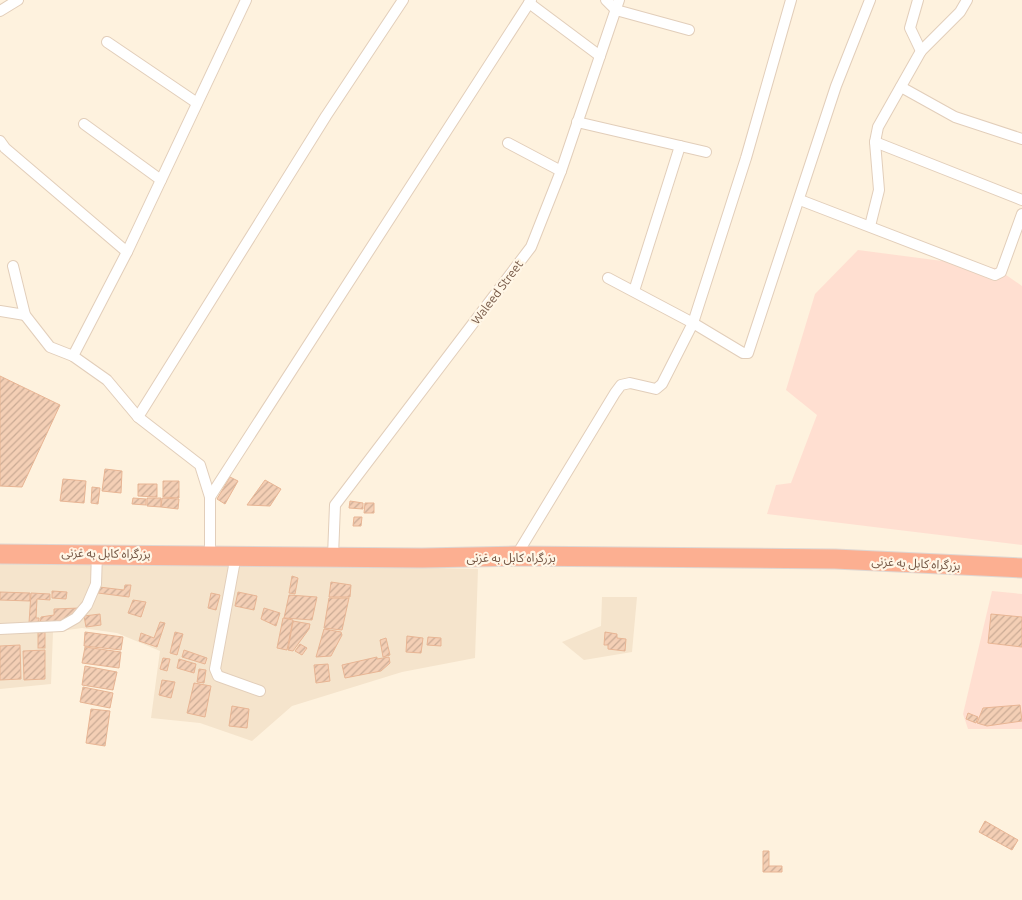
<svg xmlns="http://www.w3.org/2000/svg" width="1022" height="900" font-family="Ubuntu,'Noto Sans Arabic',sans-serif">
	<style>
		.residential { fill: #f5e4cc }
		.commercial { fill: #ffdfd1 }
		.building { fill: url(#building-hatch); stroke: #e8b594 }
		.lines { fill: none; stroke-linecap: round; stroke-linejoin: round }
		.street-casing { stroke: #e2ceba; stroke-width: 12 }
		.highway-casing { stroke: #ded7d2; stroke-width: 21 }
		.street { stroke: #fff; stroke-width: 10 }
		.highway { stroke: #fcaf91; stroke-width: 19 }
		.labels { text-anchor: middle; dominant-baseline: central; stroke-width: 4.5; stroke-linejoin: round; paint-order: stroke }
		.street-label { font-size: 12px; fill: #755745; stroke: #fff6e6 }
	</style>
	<defs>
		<pattern id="building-hatch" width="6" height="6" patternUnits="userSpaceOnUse" patternTransform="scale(1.25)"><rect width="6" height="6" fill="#f4cfb5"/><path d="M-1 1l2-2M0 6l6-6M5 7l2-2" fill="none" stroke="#caab95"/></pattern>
	</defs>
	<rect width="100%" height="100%" fill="#fef2de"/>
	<g class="residential">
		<polygon points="0,557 478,569 475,658 402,672 292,706 252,741 200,723 151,718 160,651 117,633 82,628 53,632 51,684 0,689"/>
		<polygon points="602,597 637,597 632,652 584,660 562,642 601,626"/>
	</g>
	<g class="commercial">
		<polygon points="858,250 996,268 1022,286 1022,545 767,514 776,485 791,483 817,415 786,390 815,294"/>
		<polygon points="992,591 1022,594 1022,729 968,729 963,714"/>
	</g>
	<g class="building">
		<polygon points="0,376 60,405 22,487 0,486"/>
		<polygon points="105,469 122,471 121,493 102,491"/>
		<polygon points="230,477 238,481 225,504 217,499"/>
		<polygon points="63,479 86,481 84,503 60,501"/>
		<polygon points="265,480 281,489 270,506 247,505"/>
		<polygon points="163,481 179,481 179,498 163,497"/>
		<polygon points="138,484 157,484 157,497 138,496"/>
		<polygon points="92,487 100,488 98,504 91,503"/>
		<polygon points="133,498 146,499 146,505 132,504"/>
		<polygon points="147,498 161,498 161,507 147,506"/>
		<polygon points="162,498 179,499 178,509 161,507"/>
		<polygon points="350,501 363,503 363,509 349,508"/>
		<polygon points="365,503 374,503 374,513 364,513"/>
		<polygon points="354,517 362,517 361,526 353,526"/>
		<polygon points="292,576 298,578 295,594 289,593"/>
		<polygon points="331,582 351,585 350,597 329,597"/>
		<polygon points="125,585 131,585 129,597 98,593 99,587 124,590"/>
		<polygon points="52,591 67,592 66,599 52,598"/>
		<polygon points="0,592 30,593 30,601 0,600"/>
		<polygon points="238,592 257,596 254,610 235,606"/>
		<polygon points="31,593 50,594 50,600 37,599 36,618 39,618 39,624 29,623"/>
		<polygon points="211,593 220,595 216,610 208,608"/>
		<polygon points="289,595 317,597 312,620 284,618"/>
		<polygon points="329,598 349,598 342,630 324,628"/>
		<polygon points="133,600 146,602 141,617 128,613"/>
		<polygon points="80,608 68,623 40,624 41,617 54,615 54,609"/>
		<polygon points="264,608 280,613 276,626 261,619"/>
		<polygon points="100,614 101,625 86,627 84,616"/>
		<polygon points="991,614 1022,617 1022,647 988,643"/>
		<polygon points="283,618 293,620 287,650 277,648"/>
		<polygon points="293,621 310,624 309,629 293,651 288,650"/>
		<polygon points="160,622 165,623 157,647 139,641 141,633 154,638"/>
		<polygon points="324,629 341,632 342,635 331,656 316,657"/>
		<rect x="38" y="631" width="7" height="17"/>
		<polygon points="85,632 123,637 121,650 84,646"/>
		<polygon points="175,632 183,634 177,655 170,653"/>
		<polygon points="605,632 617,634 617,638 626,639 625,651 608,649 608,645 604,645"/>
		<polygon points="407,636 423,638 421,653 406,652"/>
		<polygon points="428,637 441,638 441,646 427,645"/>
		<polygon points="386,638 390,655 383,657 380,640"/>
		<polygon points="300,644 307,648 302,655 295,651"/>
		<polygon points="20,645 21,679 0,680 0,646"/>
		<polygon points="85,647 121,652 119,668 82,663"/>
		<polygon points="45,650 45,679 24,680 23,651"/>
		<polygon points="184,650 207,658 205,664 182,657"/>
		<polygon points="377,657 377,659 389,657 390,663 381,671 345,678 342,665"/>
		<polygon points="163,658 170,659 167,671 160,669"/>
		<polygon points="179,659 196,664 194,673 177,668"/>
		<polygon points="328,664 330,681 316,683 314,665"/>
		<polygon points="85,666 117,672 113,690 82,685"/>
		<polygon points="199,669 206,670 204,683 197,682"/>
		<polygon points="162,680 175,682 171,698 159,695"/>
		<polygon points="194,683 211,686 205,717 187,713"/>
		<polygon points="83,687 113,693 110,708 80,702"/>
		<polygon points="1020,705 1022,721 987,726 977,723 983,708"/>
		<polygon points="232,706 249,709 247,728 229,726"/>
		<polygon points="91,709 110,711 105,746 86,743"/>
		<polygon points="968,713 978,717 976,723 966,719"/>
		<polygon points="985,821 1018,840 1012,850 979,832"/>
		<polygon points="763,851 769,851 769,866 782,866 782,872 763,872"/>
	</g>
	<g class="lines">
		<defs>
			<g id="street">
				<polyline points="606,0 616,10 689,30"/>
				<polyline points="918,0 910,28 921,51"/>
				<polyline points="529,3 600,56"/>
				<polyline points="0,11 18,0"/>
				<polyline points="107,42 197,103"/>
				<polyline points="901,87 955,117 1022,139"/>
				<polyline points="577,122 706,152"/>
				<polyline points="84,124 161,180"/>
				<polyline points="0,141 5,148 127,252"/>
				<polyline points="875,142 1022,200"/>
				<polyline points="508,143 561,171"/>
				<polyline points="800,200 995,275 1001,272 1022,214"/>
				<polyline points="870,226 879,190 875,142 878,127 921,51 960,12 967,0"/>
				<polyline points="13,266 25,315 50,347 73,356 107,380 138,417 200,465 210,497 210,554"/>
				<polyline points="608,278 693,323 743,353 748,353 836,86 870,0"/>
				<polyline points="634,291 680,146"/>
				<polyline points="0,311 25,315"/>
				<polyline points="73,356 127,252 246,0"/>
				<polyline points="138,417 326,116 403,0"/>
				<polyline points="210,497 531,0"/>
				<polyline points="236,555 215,669 218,676 260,691"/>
				<polyline points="333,556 335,505 531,247 561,171 619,0"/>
				<polyline points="516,556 615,393 621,385 630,383 656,389 662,384 693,323 746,158 791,0"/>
				<polyline points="0,629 62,626 76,618 87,605 96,584 97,553"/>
			</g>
			<polyline id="highway" points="0,554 422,558 516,556 835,559 1022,568"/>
		</defs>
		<use href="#street" class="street-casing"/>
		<use href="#highway" class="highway-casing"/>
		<use href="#street" class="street"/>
		<use href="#highway" class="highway"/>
	</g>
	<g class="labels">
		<g class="street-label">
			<text transform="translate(497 292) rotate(-53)">Waleed Street</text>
			<text transform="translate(106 553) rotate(1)">بزرگراه کابل به غزنی</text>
			<text x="511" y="557">بزرگراه کابل به غزنی</text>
			<text transform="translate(916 563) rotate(3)">بزرگراه کابل به غزنی</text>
		</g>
	</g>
</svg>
